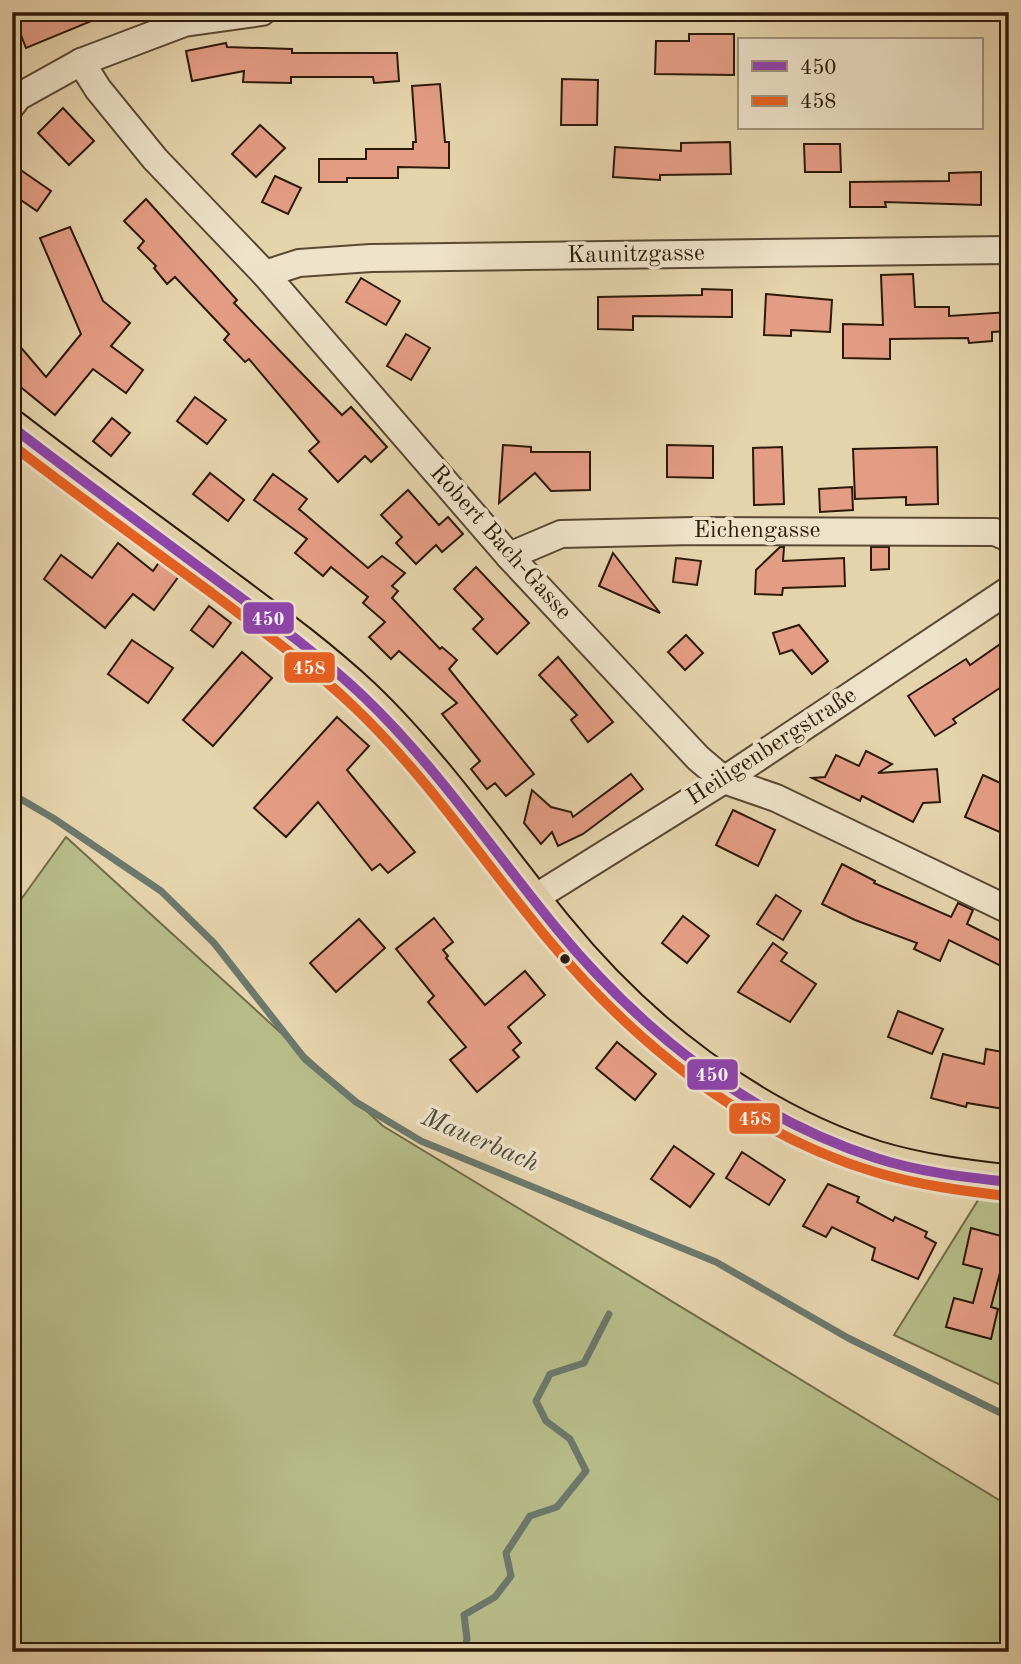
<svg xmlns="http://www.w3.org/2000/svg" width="1021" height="1664" font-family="'Old Standard TT',serif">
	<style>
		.green { fill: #b6bc88; stroke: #716b48; stroke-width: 2 }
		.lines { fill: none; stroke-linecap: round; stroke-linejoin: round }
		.stream { stroke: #6c786b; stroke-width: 7 }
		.building { fill: #e49d85; stroke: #2c1a09; stroke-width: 2 }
		.minor-casing { stroke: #5a4832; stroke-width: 30 }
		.major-casing { stroke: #2c1a09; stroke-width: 37 }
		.minor { stroke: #eee2c9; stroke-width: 26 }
		.major { stroke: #e5d3ac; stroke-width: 33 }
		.bus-1-casing { stroke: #eee2c9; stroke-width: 16 }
		.bus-2-casing { stroke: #eee2c9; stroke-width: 16 }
		.bus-1 { stroke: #8e44ad; stroke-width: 10 }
		.bus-2 { stroke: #e86121; stroke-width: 10 }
		.bus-dot { fill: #2c1a09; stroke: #eee2c9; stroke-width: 2.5 }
		.labels { text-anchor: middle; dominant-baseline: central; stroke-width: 7; stroke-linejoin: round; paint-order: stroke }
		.street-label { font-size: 24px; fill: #2c1a09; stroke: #eee2c9 }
		.water-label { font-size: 26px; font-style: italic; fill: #4c493a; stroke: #eee2c9 }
		.line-badge { stroke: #eee2c9; stroke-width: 2.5 }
		.badge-label { font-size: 19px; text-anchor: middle; font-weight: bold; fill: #fff }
	</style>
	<rect width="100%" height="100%" fill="#e5d3ac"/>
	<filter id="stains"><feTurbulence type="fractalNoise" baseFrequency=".00286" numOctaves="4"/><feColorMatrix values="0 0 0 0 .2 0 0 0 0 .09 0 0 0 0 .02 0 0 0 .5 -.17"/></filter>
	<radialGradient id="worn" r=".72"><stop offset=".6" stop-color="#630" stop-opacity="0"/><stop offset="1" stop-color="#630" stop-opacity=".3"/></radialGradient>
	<g class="green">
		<polygon points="66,837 383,1126 1009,1506 1009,1652 12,1652 12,912"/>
		<polygon points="980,1197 1009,1205 1009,1389 894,1335"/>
	</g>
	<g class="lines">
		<g class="stream">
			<polyline points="12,794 53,818 161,891 214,943 305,1059 356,1102 421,1141 716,1262 848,1338 1009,1417"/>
			<polyline points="464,1652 467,1639 464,1615 495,1597 511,1576 506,1553 530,1516 557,1507 586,1471 570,1439 546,1421 536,1401 550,1374 584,1363 609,1314"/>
		</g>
	</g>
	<g class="building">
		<polygon points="12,12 110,12 111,13 26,48"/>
		<polygon points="689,34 734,34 734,75 655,74 656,41 689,41"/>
		<polygon points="226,43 227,47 292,49 292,53 397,53 399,81 374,83 373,77 291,77 291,83 243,82 244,71 192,81 186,51"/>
		<polygon points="562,79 598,80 597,125 561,125"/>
		<polygon points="440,84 445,142 449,142 449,168 398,167 398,178 347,178 347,182 319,182 319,159 366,159 366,149 413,149 413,142 416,142 412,86"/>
		<polygon points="63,108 94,141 69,165 38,133"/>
		<polygon points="260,125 285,148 256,177 232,154"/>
		<polygon points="730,142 731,174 660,175 660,180 613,177 615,147 681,151 681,143"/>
		<polygon points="804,144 840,144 841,172 805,172"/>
		<polygon points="12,164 51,191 37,211 12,194"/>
		<polygon points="981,172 981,205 885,202 886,207 850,207 850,182 949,181 949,173"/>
		<polygon points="275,176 301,188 288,214 262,202"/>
		<polygon points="146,199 237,300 234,303 281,352 342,415 351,407 387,447 371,462 365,456 338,482 309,451 319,442 249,359 245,362 224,340 229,334 175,277 167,284 154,268 156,266 138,248 144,241 124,221"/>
		<polygon points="70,227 103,301 130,323 111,346 143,370 126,393 93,369 55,415 12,380 12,337 46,377 81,334 40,238"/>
		<polygon points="913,274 915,307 949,307 949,316 1009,312 1009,331 992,332 992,341 969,343 968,338 890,339 890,359 843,358 843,324 883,325 881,275"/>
		<polygon points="361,278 400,301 386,325 346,302"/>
		<polygon points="702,289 732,290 732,317 633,316 633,330 598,329 598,297 702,295"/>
		<polygon points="766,294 832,300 830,332 791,330 791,336 764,335"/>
		<polygon points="406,334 430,348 411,380 387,366"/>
		<polygon points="195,397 226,420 207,444 177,421"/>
		<polygon points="112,418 130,433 111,456 93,441"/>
		<polygon points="503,445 531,447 531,452 590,452 590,490 551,491 535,473 499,503"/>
		<polygon points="667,445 713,446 713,478 667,477"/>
		<polygon points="782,447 784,504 754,505 753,448"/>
		<polygon points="937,447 938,504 906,505 906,497 855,499 853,449"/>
		<polygon points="210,473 244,500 228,521 193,494"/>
		<polygon points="273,474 307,499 299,509 368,568 382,556 405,573 392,586 398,591 392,598 440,649 442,647 457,660 449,669 534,774 506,796 495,783 487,789 471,769 480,761 442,714 457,703 399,651 391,659 369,637 385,622 363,603 368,597 331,567 323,576 295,553 307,539 254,500"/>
		<polygon points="852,487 853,510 820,512 819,489"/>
		<polygon points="408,490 439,525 448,517 463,534 442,552 436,545 416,564 396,543 402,537 381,515"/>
		<polygon points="118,543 153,571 160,561 179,576 154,610 133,594 105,628 44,579 61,555 92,578"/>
		<polygon points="780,547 784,547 783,561 844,558 845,586 783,588 782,595 755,594 756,570"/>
		<polygon points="871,547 889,547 889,569 871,570"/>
		<polygon points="613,553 660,613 599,586"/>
		<polygon points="676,558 701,561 697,585 673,582"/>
		<polygon points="476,567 529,623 497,654 473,629 483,619 454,589"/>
		<polygon points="209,606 231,623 213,647 191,630"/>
		<polygon points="799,625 828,661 812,674 792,650 780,654 773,633"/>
		<polygon points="686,635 703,653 685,670 668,652"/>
		<polygon points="1009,638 1009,682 953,719 956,723 935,736 908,696 966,659 970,665"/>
		<polygon points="132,640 173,668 148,703 108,674"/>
		<polygon points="242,652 272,678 213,746 183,720"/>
		<polygon points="558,657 613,722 588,742 571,720 577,715 539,675"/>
		<polygon points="337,717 369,746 347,770 415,852 388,873 380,864 372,870 318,802 286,837 254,808"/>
		<polygon points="866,751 892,764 878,773 937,769 940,802 923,803 913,822 862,796 860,801 812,778 825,777 836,755 859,766"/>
		<polygon points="631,774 643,789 583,834 558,846 552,832 541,844 524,823 532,790 551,807 571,812 573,817"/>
		<polygon points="983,775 1009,787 1009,836 965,817"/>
		<polygon points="733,810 775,830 758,866 716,845"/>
		<polygon points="842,864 875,881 874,883 951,917 958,903 973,910 967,924 1009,945 1009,970 949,940 940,961 914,949 917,943 855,920 822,904"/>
		<polygon points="776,895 801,911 783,940 757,924"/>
		<polygon points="683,916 709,936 687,963 662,943"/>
		<polygon points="434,918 453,942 443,950 448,956 446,958 485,1005 525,971 545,995 508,1027 521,1043 513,1050 519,1057 477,1092 450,1060 466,1047 428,1002 434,996 396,949"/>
		<polygon points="359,919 385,948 336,992 310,963"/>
		<polygon points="773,943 787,953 781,961 816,984 790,1022 738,992"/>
		<polygon points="898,1011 943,1029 932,1054 888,1037"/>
		<polygon points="617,1042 656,1074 635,1100 596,1068"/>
		<polygon points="986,1049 1009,1053 1004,1109 967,1103 966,1107 931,1098 943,1054 984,1064"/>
		<polygon points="674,1146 714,1174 690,1207 651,1179"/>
		<polygon points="742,1152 785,1180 769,1205 726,1178"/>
		<polygon points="828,1184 859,1197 857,1202 893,1221 895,1217 927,1232 925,1237 936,1243 918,1279 872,1260 875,1248 832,1227 826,1237 803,1226"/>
		<polygon points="971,1228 1009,1238 991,1307 998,1309 991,1339 946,1327 954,1298 973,1303 982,1269 963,1264"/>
	</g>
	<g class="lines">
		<defs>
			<g id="minor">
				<polyline points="81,62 98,89 155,159 265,274 509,556 698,758 724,780 776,798 1009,910"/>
				<polyline points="12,105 18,97 81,62 184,23 262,12"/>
				<polyline points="265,274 299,263 371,258 1009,250"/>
				<polyline points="509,556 561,534 693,531 995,532 1009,538"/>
				<polyline points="533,899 724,780 1009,590"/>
			</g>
			<path id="major" d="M12,427C78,478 146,527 213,577C264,615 317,653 364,697C434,764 495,853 557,929C639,1030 751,1118 876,1158C919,1171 964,1177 1009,1182"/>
		</defs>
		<use href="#minor" class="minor-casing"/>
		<use href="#major" class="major-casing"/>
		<use href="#minor" class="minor"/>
		<use href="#major" class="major"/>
		<defs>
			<path id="bus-1" d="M12,427C80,479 149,530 218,581C268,618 319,654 364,697C437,767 493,851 557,929C641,1031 749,1117 876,1158C919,1172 964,1177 1009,1182"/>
			<path id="bus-2" d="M12,445C78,496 146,545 213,594C261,630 310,665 353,706C426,775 482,860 546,937C632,1041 744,1133 875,1172C918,1185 963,1191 1007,1196"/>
		</defs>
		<use href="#bus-1" class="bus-1-casing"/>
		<use href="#bus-2" class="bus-2-casing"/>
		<use href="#bus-1" class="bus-1"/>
		<use href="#bus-2" class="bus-2"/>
	</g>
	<circle class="bus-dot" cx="565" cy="959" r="6"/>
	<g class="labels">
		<g class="street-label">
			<text transform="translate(636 255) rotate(-1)">Kaunitzgasse</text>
			<text x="757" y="531">Eichengasse</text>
			<text transform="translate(500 543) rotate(48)">Robert Bach-Gasse</text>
			<text transform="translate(772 747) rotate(-33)">Heiligenbergstraße</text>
		</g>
		<g class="water-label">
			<text transform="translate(480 1141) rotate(23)">Mauerbach</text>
		</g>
	</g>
	<g class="line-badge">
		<rect x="242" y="601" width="53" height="34" rx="7" fill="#8e44ad"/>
		<rect x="283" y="651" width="53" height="33" rx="7" fill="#e86121"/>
		<rect x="686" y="1058" width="53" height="33" rx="7" fill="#8e44ad"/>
		<rect x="728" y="1102" width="53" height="33" rx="7" fill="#e86121"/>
	</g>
	<g class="badge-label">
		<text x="268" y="625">450</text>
		<text x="309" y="674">458</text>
		<text x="712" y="1081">450</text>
		<text x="755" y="1125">458</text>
	</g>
	<rect width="1021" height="1664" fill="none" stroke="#e5d3ac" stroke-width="42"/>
	<rect x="14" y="14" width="993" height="1636" fill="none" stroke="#2c1a09" stroke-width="3.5"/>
	<rect x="21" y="21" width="979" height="1622" fill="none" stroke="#2c1a09" stroke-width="2"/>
	<rect x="738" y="38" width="245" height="91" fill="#eee2c9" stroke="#a0927c" stroke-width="2"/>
	<rect x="752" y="61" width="35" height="10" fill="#8e44ad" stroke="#a0927c" stroke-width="2"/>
	<text x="800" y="74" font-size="21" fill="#2c1a09">450</text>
	<rect x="752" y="96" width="35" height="10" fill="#e86121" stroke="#a0927c" stroke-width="2"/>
	<text x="800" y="108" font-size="21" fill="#2c1a09">458</text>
	<rect width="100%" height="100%" filter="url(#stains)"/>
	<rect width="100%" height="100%" fill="url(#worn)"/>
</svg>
